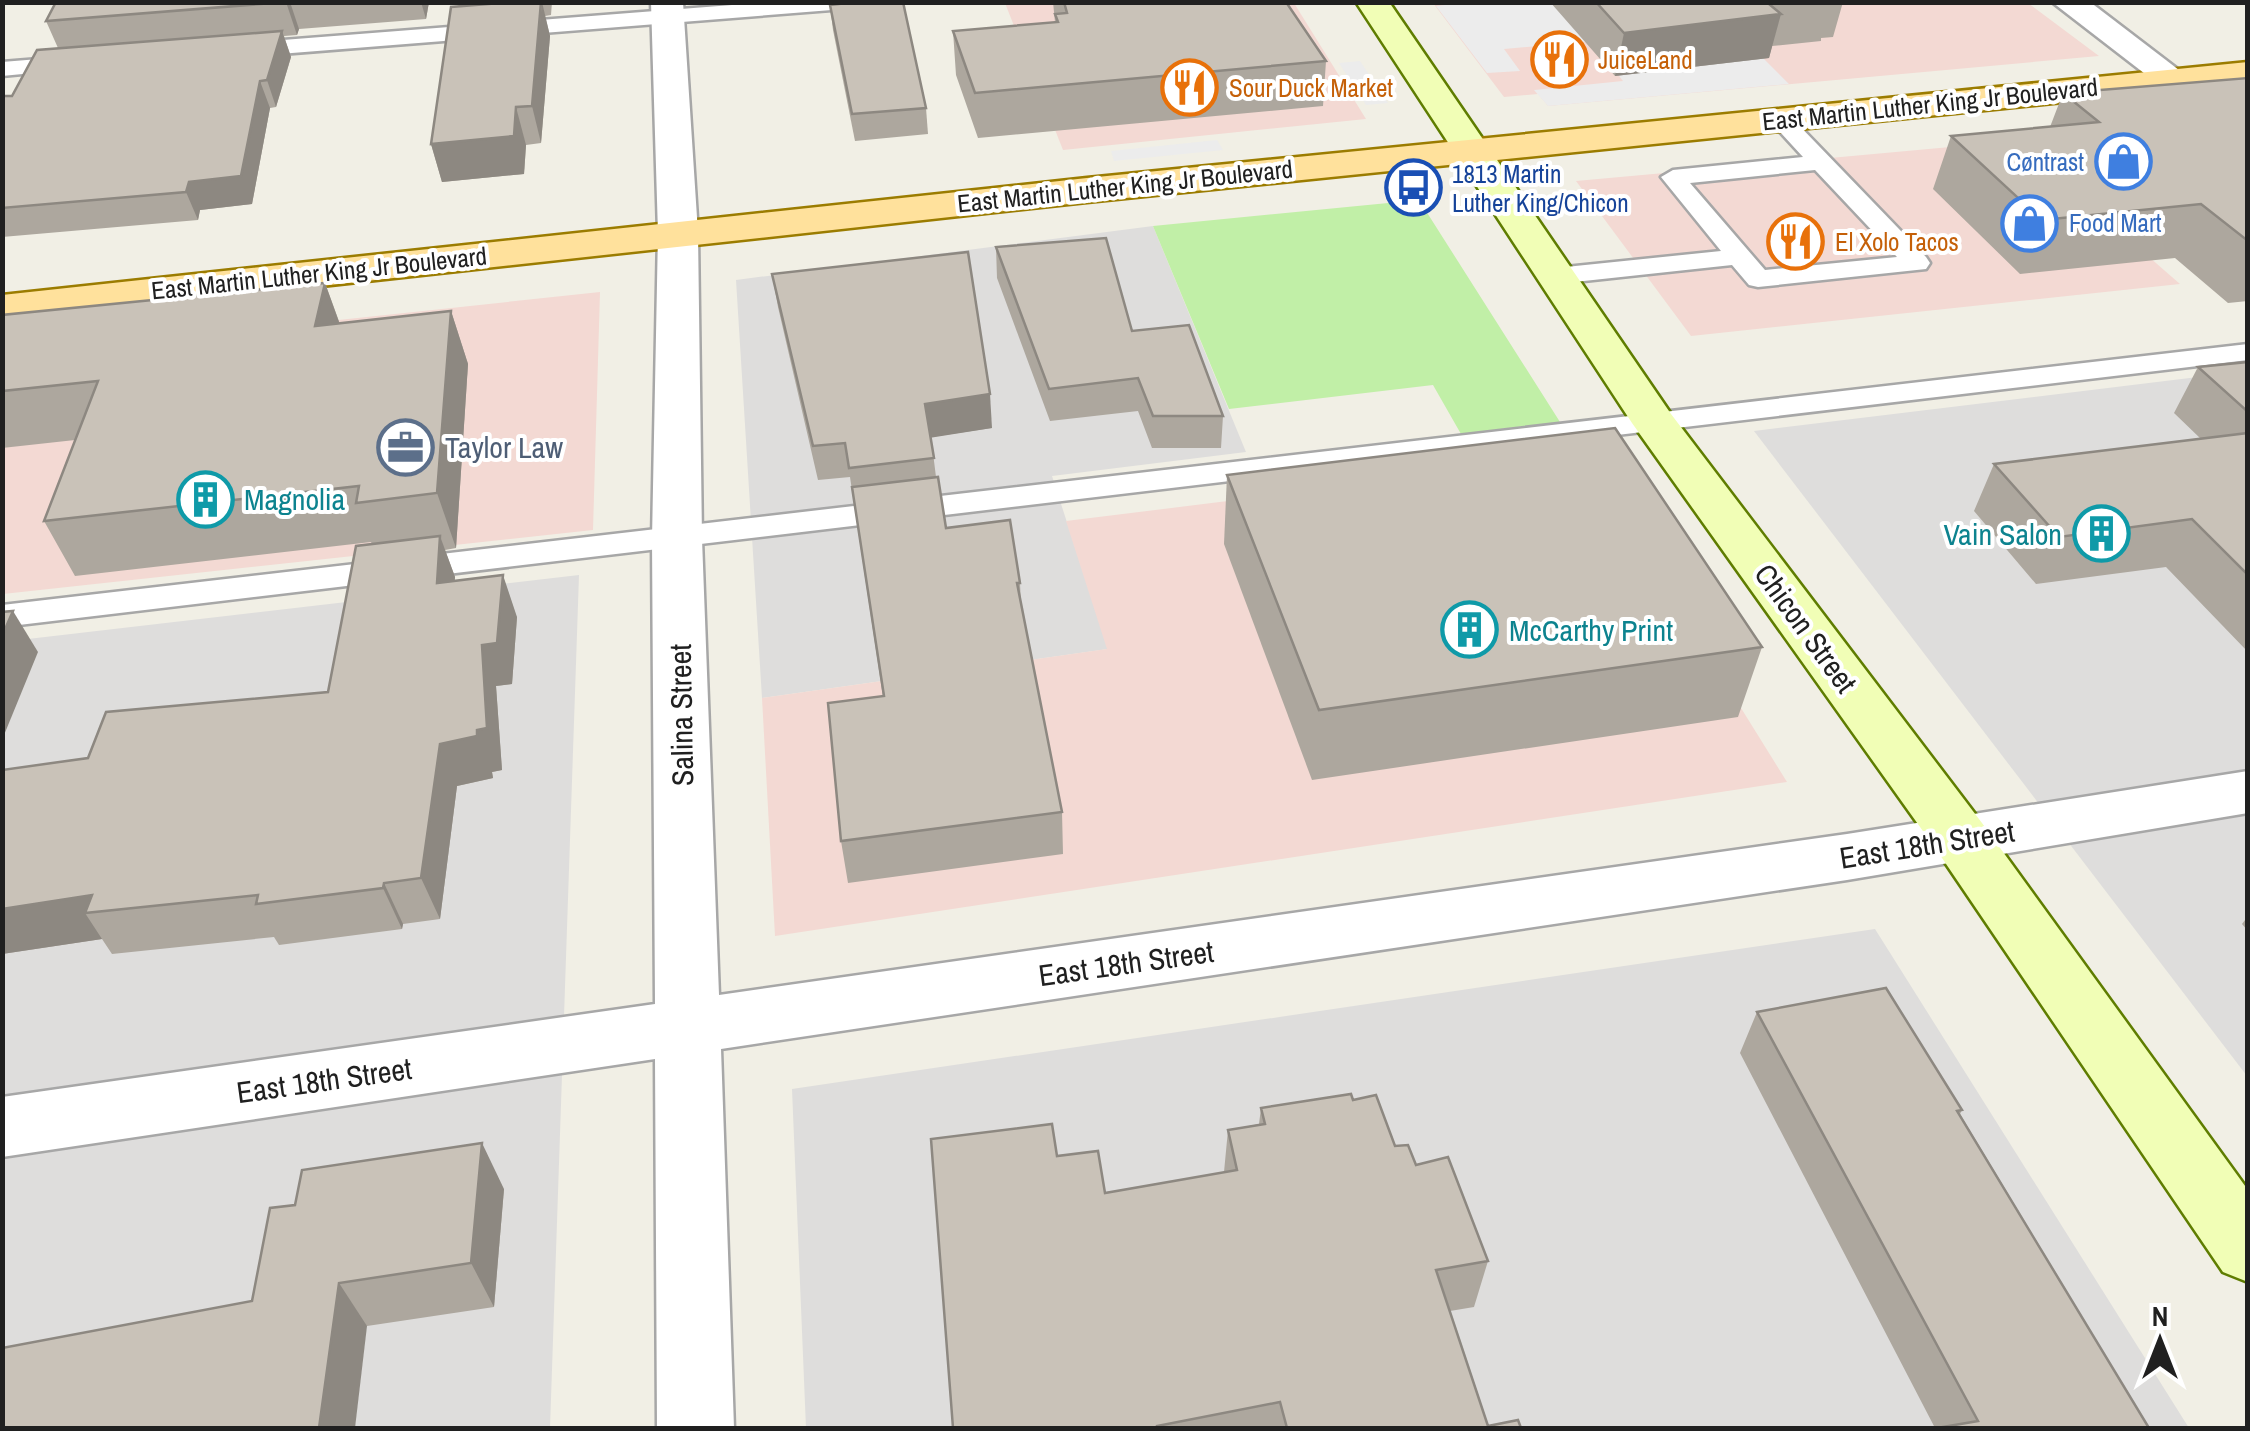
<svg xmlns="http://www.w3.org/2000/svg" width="2250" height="1431" font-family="'Archivo Narrow',sans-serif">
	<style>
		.residential { fill: #dedddc }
		.commercial { fill: #f3d9d3 }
		.grass { fill: #c1efa7 }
		.parking { fill: #ececec }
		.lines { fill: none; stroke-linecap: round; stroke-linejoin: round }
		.lane-casing { stroke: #a7a7a7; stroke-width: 5 }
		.street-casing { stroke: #a7a7a7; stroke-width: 5 }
		.secondary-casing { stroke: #5f7d00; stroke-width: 5 }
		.primary-casing { stroke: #9b7c00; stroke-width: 5 }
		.lane { fill: #fff; fill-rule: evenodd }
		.street { fill: #fff; fill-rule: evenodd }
		.secondary { fill: #f1feb6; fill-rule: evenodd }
		.primary { fill: #ffe19c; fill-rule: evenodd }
		.wall { fill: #ada79e }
		.shaded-wall { fill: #8d8881 }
		.building { fill: #c9c2b8; stroke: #8d8881; stroke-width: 2.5 }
		.labels { text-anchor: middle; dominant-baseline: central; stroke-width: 8; stroke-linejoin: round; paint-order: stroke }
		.far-food-label { font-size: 25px; fill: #c56008; stroke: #fff; text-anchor: start }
		.far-street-label { font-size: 25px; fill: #202020; stroke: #fff }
		.far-shop-label { font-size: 25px; fill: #366cbe; stroke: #fff; text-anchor: end }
		.far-transit-label { font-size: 25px; fill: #164399; stroke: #fff; text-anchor: start }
		.service-label { font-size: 30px; fill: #4e5e75; stroke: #fff; text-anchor: start }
		.culture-label { font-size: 30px; fill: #0d838f; stroke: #fff; text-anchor: start }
		.street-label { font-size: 30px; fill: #202020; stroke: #fff }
	</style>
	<rect width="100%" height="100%" fill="#f1efe5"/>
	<g class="residential">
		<polygon points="1153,226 1246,452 1052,476 1108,649 762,698 736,280"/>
		<polygon points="2247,371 2247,1076 1754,431"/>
		<polygon points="579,575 550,1428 3,1428 2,642"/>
		<polygon points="1875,929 2189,1428 806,1428 792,1089"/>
	</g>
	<g class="commercial">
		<polygon points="1005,3 1294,3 1366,119 1063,150"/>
		<polygon points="1433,3 2028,3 2099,56 1548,106 1538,94 1504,97"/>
		<polygon points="2016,141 2180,284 1691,336 1576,181"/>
		<polygon points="600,292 593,530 3,594 2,356"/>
		<polygon points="1585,457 1787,782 775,936 762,698 1107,649 1066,521"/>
	</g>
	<polygon class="grass" points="1419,200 1560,422 1461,434 1433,385 1229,409 1153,226"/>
	<g class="parking">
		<polygon points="1471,2 1650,3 1708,63 1763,58 1789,84 1548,106 1534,90 1623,81 1592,41 1504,49 1520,71 1487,73 1436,6"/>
		<polygon points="1360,61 1388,103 1366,105 1339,63"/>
		<polygon points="1217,140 1223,150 1114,161 1111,151"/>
	</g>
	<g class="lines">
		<defs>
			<g id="lane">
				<polygon points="770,2 867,2 857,8 243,57 232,50 243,43"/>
				<polygon points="76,56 87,63 84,68 2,76 2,62"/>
				<path d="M1781,113L1789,115L1926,257L1930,263L1926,269L1758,287L1749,285L1732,265L1556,284L1547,282L1543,276L1547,270L1556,268L1721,251L1661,177L1673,170L1803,157L1769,120ZM1815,170L1897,257L1765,270L1690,183Z"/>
				<polygon points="2248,344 2248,360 2,627 2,605"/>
			</g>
			<g id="street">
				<polygon points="651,2 683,2 698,233 702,539 719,995 1847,834 2248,771 2248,813 1847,880 721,1049 734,1428 657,1428 655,1059 2,1157 2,1097 655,1004 652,539 658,233"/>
				<polygon points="2052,2 2090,2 2192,80 2186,87 2174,91 2162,87"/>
			</g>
			<polygon id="secondary" points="1356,2 1389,2 1671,414 1982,823 2248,1190 2248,1282 2223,1272 1940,855 1632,423"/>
			<polygon id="primary" points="2248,62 2248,83 1087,202 2,321 2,295 1087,178"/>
		</defs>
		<use href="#lane" class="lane-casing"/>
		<use href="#street" class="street-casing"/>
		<use href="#secondary" class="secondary-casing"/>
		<use href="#primary" class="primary-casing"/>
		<use href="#lane" class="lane"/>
		<use href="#street" class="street"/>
		<use href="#secondary" class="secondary"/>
		<use href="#primary" class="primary"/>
	</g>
	<g class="wall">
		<polygon points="56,2 429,2 426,19 299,29 297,35 284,36 291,57 276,107 270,108 252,204 200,210 198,220 2,237 2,96 12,96 58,48 46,21"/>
		<polygon points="458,2 552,2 551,15 545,16 550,36 541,143 526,145 524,174 442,182 431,144 459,7"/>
		<polygon points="1053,2 1286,2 1326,61 1323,106 978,138 956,75 953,31 1055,22"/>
		<polygon points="1550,2 1843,2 1833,37 1821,38 1821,41 1772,46 1769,58 1615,76"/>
		<polygon points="830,5 926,108 928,134 855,141 833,30"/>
		<polygon points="2248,78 2248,301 2228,303 2175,258 2020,274 1933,189 1951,136 2050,127 2063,93"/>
		<polygon points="996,247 1132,331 1223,416 1221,448 1152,448 1138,411 1050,421 997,278"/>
		<polygon points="772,274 992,428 931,437 936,477 946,528 1020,583 1021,606 1062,812 1063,854 848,883 841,841 883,697 850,477 818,480 778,307"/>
		<polygon points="325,283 340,324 451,311 468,364 456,548 445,550 455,577 454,581 517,617 512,684 496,686 502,770 492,772 493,778 457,786 440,919 403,924 402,929 279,945 274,937 112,954 102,939 2,954 2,770 88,758 328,692 372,544 371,542 75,576 44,521 75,440 2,448 2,315"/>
		<polygon points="2248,362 2248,652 2166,567 2036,584 1974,511 1994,464 2201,439 2174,413 2198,367"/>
		<polygon points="1227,475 1762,647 1738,717 1312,780 1224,544"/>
		<polygon points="2248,916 2248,931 2242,924"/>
		<polygon points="1757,1012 1962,1110 1960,1114 2149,1428 1935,1428 1740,1053"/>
		<polygon points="1353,1100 1395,1146 1416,1165 1488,1261 1474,1307 1450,1311 1488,1426 1521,1428 953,1428 1057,1156 1105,1193 1224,1172 1228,1130 1259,1124 1261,1108"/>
		<polygon points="504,1189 494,1307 367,1326 252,1301"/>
	</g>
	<g class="shaded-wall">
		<polygon points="286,2 290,2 299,29 297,35"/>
		<polygon points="421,2 429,2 426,19"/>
		<polygon points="542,2 550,36 541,143 532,106"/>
		<polygon points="1781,14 1769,58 1615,76 1624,33"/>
		<polygon points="282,31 291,57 276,107 267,80"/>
		<polygon points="260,81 270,108 252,204 200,210 198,220 186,192 189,182"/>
		<polygon points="516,107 526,145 524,174 442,182 431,144"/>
		<polygon points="325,283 344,336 315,326"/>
		<polygon points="451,311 468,364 456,548 437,493"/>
		<polygon points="990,394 992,428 929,438 925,404"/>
		<polygon points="440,536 455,577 452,624 437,583"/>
		<polygon points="503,575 517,617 512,684 496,686 502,770 492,772 493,778 457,786 440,919 421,878 440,744"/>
		<polygon points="13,611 38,652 2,740 2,636"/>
		<polygon points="384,883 403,924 402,929 383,888"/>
		<polygon points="92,895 85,913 102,939 2,954 2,909"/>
		<polygon points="482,1143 504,1189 494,1307 471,1263"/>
		<polygon points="339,1283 367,1326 355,1428 319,1428"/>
	</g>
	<g class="building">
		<polygon points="56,2 286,2 46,21"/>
		<polygon points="513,2 541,2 532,106 516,107 514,136 431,144 451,7"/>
		<polygon points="856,2 903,2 926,108 852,114 830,5"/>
		<polygon points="1064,2 1286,2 1326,61 975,93 953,31 1058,22 1055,14 1067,13"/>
		<polygon points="1596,2 1782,2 1769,4 1781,14 1624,33"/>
		<polygon points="282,31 267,80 260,81 241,176 189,182 186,192 2,208 2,96 12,96 37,50"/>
		<polygon points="2248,78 2248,241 2201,204 2042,220 1951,136 2099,122 2063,93"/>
		<polygon points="1106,238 1132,331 1189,325 1223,416 1153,416 1138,378 1049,389 996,247"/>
		<polygon points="968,252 990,394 925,404 934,458 849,468 845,443 813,446 772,274"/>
		<polygon points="325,283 315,326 451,311 437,493 356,503 359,486 44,521 98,381 2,391 2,315"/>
		<polygon points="2248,362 2248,412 2198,367"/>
		<polygon points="1615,428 1762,647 1319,710 1227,475"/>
		<polygon points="2248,433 2248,575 2192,519 2059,537 1994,464"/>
		<polygon points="938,477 946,528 1010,520 1020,583 1017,583 1062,812 841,841 828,703 884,696 852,487"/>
		<polygon points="440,536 437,583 503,575 497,643 482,645 487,728 477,730 477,736 440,744 421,878 384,883 383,888 256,904 258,895 85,913 92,895 2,909 2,770 88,758 106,712 328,692 356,546"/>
		<polygon points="13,611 2,636 2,612"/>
		<polygon points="1886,988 1962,1110 1957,1111 2149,1428 1937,1428 1978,1421 1757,1012"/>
		<polygon points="1351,1094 1353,1100 1376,1095 1395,1146 1408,1145 1416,1165 1448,1157 1488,1261 1436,1270 1488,1426 1518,1420 1521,1428 1287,1428 1280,1402 1157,1426 1157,1428 953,1428 931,1139 1052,1124 1057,1156 1098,1151 1105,1193 1237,1170 1228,1130 1265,1124 1261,1108"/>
		<polygon points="482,1143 471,1263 339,1283 319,1428 2,1428 2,1348 252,1301 270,1208 295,1205 302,1170"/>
	</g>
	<defs>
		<symbol id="restaurant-ring" viewBox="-11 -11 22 22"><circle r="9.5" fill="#fff" stroke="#e8710a" stroke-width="1.5"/><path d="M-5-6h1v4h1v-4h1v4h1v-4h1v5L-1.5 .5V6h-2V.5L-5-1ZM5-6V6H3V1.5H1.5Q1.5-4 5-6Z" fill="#e8710a"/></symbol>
		<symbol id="shop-ring" viewBox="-11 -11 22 22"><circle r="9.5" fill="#fff" stroke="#3f7fe0" stroke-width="1.5"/><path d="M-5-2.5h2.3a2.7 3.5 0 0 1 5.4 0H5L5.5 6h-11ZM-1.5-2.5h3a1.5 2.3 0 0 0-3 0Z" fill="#3f7fe0"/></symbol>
		<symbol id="bus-ring" viewBox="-11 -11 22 22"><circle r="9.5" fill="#fff" stroke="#1a4fb4" stroke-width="1.5"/><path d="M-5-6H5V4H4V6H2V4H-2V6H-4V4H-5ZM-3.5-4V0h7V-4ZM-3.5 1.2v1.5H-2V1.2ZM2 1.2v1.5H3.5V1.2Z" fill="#1a4fb4"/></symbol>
		<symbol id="office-ring" viewBox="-11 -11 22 22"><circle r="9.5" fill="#fff" stroke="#5c6f8a" stroke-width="1.5"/><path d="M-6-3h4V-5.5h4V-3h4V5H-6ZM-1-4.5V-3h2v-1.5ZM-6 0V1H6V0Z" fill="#5c6f8a"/></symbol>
		<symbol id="building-ring" viewBox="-11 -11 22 22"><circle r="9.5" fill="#fff" stroke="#0f9aa8" stroke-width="1.5"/><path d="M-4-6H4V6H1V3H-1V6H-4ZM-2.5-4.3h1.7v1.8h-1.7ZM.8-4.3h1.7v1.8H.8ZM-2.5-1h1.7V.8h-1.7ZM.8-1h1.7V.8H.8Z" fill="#0f9aa8"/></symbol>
	</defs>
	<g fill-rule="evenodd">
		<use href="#restaurant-ring" x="1528" y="28" width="63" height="63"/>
		<use href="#restaurant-ring" x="1158" y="56" width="63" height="63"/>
		<use href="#shop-ring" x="2092" y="130" width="63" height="63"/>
		<use href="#bus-ring" x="1382" y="156" width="63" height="63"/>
		<use href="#shop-ring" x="1998" y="192" width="63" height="63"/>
		<use href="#restaurant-ring" x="1764" y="210" width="63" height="63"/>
		<use href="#office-ring" x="374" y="416" width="63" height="63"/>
		<use href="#building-ring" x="174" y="468" width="63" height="63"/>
		<use href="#building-ring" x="2070" y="502" width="63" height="63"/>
		<use href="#building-ring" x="1438" y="598" width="63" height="63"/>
	</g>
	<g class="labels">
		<g class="far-food-label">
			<text x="1598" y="60">JuiceLand</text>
			<text x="1229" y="88">Sour Duck Market</text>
			<text x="1835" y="242">El Xolo Tacos</text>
		</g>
		<g class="far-street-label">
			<text transform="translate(1930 104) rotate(-6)">East Martin Luther King Jr Boulevard</text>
			<text transform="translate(1125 186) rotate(-6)">East Martin Luther King Jr Boulevard</text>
			<text transform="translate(319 273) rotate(-6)">East Martin Luther King Jr Boulevard</text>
		</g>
		<g class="far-shop-label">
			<text x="2084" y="162">Cøntrast</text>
			<text x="2069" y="223" text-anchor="start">Food Mart</text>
		</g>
		<g class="far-transit-label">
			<text x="1452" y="174">1813 Martin<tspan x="1452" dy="29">Luther King/Chicon</tspan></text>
		</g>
		<g class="service-label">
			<text x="445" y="447">Taylor Law</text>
		</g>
		<g class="culture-label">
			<text x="244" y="499">Magnolia</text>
			<text x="2062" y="534" text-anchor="end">Vain Salon</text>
			<text x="1509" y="630">McCarthy Print</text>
		</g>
		<g class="street-label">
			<text transform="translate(1806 628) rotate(54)">Chicon Street</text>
			<text transform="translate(681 715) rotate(-91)">Salina Street</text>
			<text transform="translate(1927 844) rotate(-9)">East 18th Street</text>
			<text transform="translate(1126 963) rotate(-8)">East 18th Street</text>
			<text transform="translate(324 1080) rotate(-8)">East 18th Street</text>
		</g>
	</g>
	<rect width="2250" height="1431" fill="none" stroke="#202020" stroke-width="10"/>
	<g transform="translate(2160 1341)" stroke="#ffffff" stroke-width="8" paint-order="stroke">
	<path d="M0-8L18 38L0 25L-18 38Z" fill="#202020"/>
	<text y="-15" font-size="28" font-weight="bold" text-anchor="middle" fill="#202020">N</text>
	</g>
</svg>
